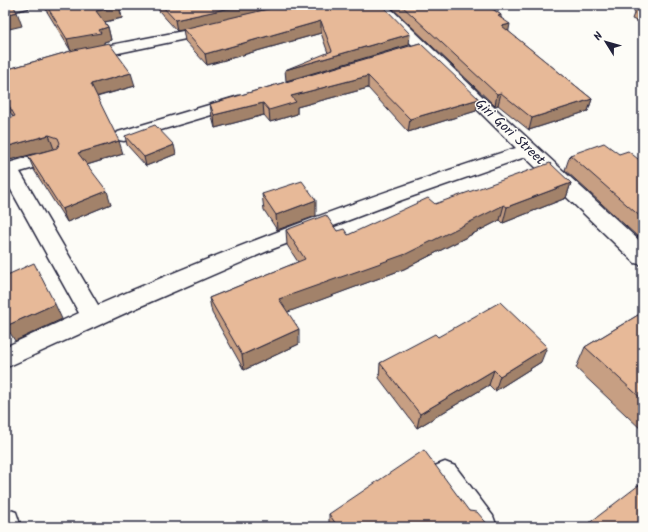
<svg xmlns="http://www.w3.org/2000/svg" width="648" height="532" font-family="Kalam,sans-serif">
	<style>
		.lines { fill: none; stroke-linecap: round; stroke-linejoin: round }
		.minor-casing { stroke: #22223b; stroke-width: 3 }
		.minor { fill: #fdfcf7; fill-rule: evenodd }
		.wall { fill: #c79f83; stroke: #22223b }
		.shaded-wall { fill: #a2826a; stroke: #22223b }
		.building { fill: #e7b998; stroke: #22223b }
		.labels { text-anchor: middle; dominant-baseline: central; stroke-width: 3; stroke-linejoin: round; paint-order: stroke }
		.street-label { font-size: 14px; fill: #22223b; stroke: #fdfcf7 }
	</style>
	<rect width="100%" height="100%" fill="#fdfcf7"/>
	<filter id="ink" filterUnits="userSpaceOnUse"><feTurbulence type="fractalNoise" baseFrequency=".025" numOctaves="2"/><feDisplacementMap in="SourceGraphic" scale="8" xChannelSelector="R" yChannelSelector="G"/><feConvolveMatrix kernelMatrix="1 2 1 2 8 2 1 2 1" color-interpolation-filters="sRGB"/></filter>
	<g filter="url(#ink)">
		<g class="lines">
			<defs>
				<g id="minor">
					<polygon points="5,5 30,5 28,8 5,13"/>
					<path d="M372,5H387L484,98L643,244V265L635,263L525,157L402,200L270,250L141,306L5,368V347L79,313L5,179V164L54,150L61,152L63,156L61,160L20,172L98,305C235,245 374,194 516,148Z"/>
					<polygon points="214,25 219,26 221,29 219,32 85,60 80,58 77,55 80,52 85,50"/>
					<polygon points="239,96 245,97 247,101 245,105 124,141 118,140 115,136 118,132"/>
					<polygon points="445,462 455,466 493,516 497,527 464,527 435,486 431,476 435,466"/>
					<polygon points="5,508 16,512 21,527 5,527"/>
				</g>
			</defs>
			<use href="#minor" class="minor-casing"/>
			<use href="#minor" class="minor"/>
		</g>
		<g class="wall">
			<polygon points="43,5 119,5 122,18 105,22 108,27 111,40 104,42 104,44 135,86 97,97 123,154 87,165 111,204 67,222 34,170 28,156 54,149 5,161 5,119 13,117 5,102 5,70 71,51"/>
			<polygon points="158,5 285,5 409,45 286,81 328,53 321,33 207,65 185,41 183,29 177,31 159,11"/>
			<polygon points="389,5 487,5 501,15 501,17 509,32 592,99 588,111 529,130 498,105 495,106"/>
			<polygon points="637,5 643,5 643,24 632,19"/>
			<polygon points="420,43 476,111 408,132 368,88 297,107 297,114 270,122 264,115 215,128 212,117 210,104"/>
			<polygon points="125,136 176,154 146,166 127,145"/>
			<polygon points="619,154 643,163 643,240 640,236 638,237 565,170 570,155"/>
			<polygon points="571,183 566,198 503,223 500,220 404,269 287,312 299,344 244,370 212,313 209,298 298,262 287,245 286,230 337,231 348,235 435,204"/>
			<polygon points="262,194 316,216 277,230 264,210"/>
			<polygon points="643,312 643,431 576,368 585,347"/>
			<polygon points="438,337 541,362 495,391 489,385 417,428 379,378 380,363"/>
			<polygon points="469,511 490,527 329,527 329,514"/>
		</g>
		<g class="shaded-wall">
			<polygon points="242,5 285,5 214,24 177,31 175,20"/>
			<polygon points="119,6 122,18 100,23 96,11"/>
			<polygon points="17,12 22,26 5,30 5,15"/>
			<polygon points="321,21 321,33 207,65 205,54"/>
			<polygon points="510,24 508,35 502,26"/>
			<polygon points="108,27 111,40 104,42 104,45 71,52 67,39"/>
			<polygon points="410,34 409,45 286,81 285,70"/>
			<polygon points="131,73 135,86 95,97 91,84"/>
			<polygon points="368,76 368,88 297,107 297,114 270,122 269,110 291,96"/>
			<polygon points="501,93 498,105 495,106 497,94"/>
			<polygon points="479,99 476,111 408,132 410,119"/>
			<polygon points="592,99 588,111 529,130 532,118"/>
			<polygon points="263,103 264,115 215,128 214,115"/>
			<polygon points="49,135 54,149 5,161 5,147"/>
			<polygon points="119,141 123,154 83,166 78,153"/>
			<polygon points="174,145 176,154 146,166 144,157"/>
			<polygon points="571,183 566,198 503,223 507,207"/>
			<polygon points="107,191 111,204 67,222 62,209"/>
			<polygon points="316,200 316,216 277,230 276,215"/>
			<polygon points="504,205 500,220 404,269 280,315 279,299"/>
			<polygon points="643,226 643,230 640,236 638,237"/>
			<polygon points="55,304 62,319 15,341 6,326"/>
			<polygon points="299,329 299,344 244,370 242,355"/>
			<polygon points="547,347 541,362 495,391 500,376"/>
			<polygon points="494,370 489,385 417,428 420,414"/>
		</g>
		<g class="building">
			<polygon points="5,5 13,5 17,12 5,15"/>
			<polygon points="46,5 119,5 119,6 96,11 108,27 99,30 101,33 67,39"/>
			<polygon points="161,5 242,5 212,12 175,20"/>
			<polygon points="285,5 382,5 410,34 285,70 332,51 321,21 205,54 183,29"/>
			<polygon points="401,5 487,5 501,15 498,16 510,24 502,26 592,99 532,118 501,93 497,94"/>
			<polygon points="637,5 643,5 643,9 637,7"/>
			<polygon points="109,43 131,73 91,84 119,141 78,153 107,191 62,209 28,156 57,148 60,143 58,138 49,135 5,147 5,119 15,116 5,99 5,70 74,50"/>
			<polygon points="420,43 479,99 410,119 368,76 291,96 296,102 269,110 263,103 214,115 210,104"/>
			<polygon points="155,125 174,145 144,157 125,136"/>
			<polygon points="604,143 619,154 628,151 643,163 643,219 570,155"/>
			<polygon points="550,163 571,183 507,207 504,205 406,254 279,299 299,329 242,355 209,298 305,259 286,230 326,215 337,231 344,229 348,235 428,198 435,204"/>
			<polygon points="302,181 316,200 276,215 262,194"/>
			<polygon points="34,263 55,304 6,326 5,323 5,276"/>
			<polygon points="500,302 547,347 500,376 494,370 420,414 380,363 435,334 438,337"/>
			<polygon points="643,312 643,400 585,347"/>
			<polygon points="424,450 469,511 477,512 490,527 338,527 329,514"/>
			<polygon points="639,485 643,488 643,527 584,527"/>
		</g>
	</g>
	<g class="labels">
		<g class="street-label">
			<text transform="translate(510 132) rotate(43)">Giri Gori Street</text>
		</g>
	</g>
	<rect width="648" height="532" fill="none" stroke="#fdfcf7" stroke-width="20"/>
	<rect x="10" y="10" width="628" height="512" fill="none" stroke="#22223b" stroke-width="1.5" filter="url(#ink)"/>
	<g transform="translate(606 42) rotate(307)" stroke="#fdfcf7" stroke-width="3" paint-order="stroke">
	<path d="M0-3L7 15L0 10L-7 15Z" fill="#22223b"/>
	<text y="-6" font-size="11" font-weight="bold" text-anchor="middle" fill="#22223b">N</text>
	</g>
</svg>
